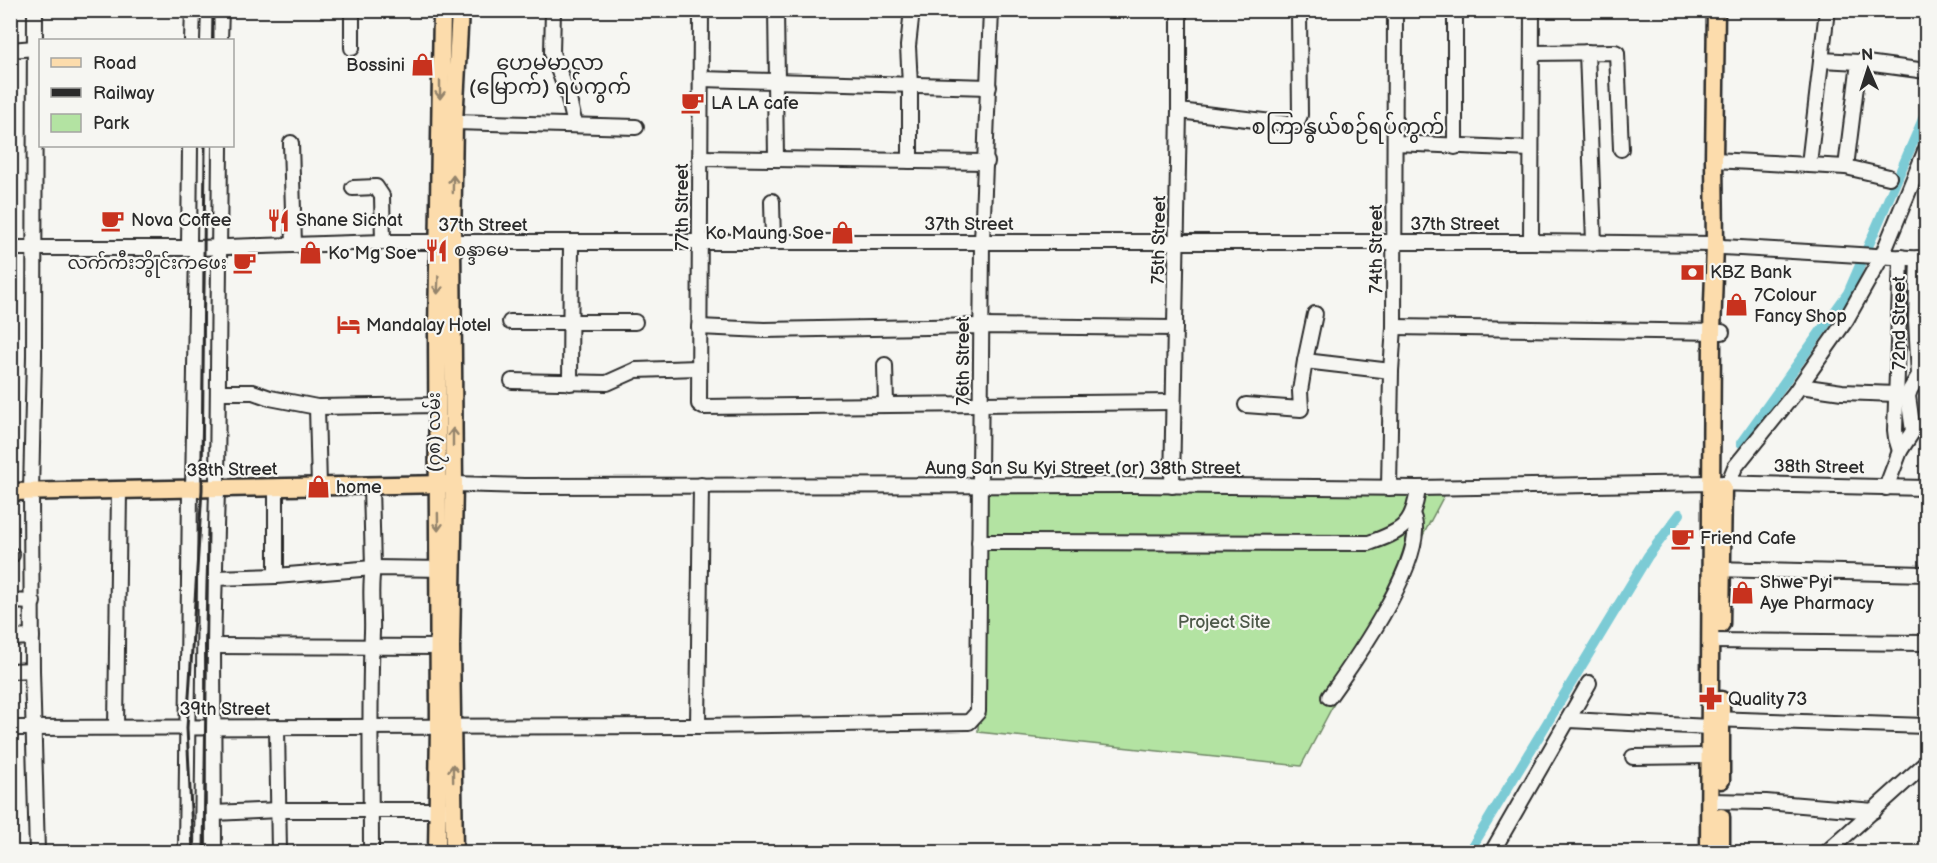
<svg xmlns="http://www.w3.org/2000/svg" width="1937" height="863" font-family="'Balsamiq Sans','Noto Sans Myanmar',sans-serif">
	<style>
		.green { fill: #b3e3a2; stroke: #6f8766; stroke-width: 1.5 }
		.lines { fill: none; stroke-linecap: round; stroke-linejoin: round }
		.canal { stroke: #7bcbd5; stroke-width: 10 }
		.minor-casing { stroke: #2b2b2b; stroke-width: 18 }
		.major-casing { stroke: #2b2b2b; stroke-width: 21 }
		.minor { stroke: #f6f6f2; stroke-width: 14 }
		.major { stroke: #fcdcac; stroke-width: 16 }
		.rail { stroke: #2b2b2b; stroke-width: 3 }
		.oneway { stroke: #94846c }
		.labels { text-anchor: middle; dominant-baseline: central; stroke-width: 4.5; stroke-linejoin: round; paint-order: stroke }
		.poi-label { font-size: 18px; fill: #2b2b2b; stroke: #f6f6f2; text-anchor: start }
		.street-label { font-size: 18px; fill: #2b2b2b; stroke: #f6f6f2 }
		.park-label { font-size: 18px; fill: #4d5949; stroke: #f6f6f2 }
		.quarter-label { font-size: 21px; fill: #2b2b2b; stroke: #f6f6f2 }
	</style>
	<rect width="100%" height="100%" fill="#f6f6f2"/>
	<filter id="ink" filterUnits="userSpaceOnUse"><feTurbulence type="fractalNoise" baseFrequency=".0167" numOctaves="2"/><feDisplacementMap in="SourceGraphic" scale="12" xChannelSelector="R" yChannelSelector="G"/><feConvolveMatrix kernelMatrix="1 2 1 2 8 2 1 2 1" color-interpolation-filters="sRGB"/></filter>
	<g filter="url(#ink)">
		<polygon class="green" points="981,485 1448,488 1301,766 978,732"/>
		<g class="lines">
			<g class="canal">
				<polyline points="1741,443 1848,293 1926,112"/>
				<polyline points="1469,852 1648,556 1680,514"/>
			</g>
			<defs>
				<g id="minor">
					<polyline points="35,10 34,356 31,492 32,670 37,852"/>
					<polyline points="553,10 552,53 568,95 575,125"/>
					<polyline points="701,10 699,404 703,407 1173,402"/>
					<polyline points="776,10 777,81"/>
					<polyline points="192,40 193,10"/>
					<polyline points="220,40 221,10"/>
					<polyline points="352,48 352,10"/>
					<polyline points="10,50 35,48"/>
					<polyline points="1587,52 1594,242"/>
					<polyline points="1532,53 1615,52 1617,53 1621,149"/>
					<polyline points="1821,60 1859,62 1846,167"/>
					<polyline points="1859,62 1926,71"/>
					<polyline points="701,79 989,87"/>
					<polyline points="775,81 776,159"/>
					<polyline points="1179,111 1289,124 1297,122 1300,115 1299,10"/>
					<polyline points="454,122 636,127"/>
					<polyline points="291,143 294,245"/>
					<polyline points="1395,143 1531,149"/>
					<polyline points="1455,147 1455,10"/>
					<polyline points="700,158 987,162"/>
					<polyline points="1714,160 1846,167 1889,177"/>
					<polyline points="910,161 910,85 908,46 912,10"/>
					<polyline points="1809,164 1827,10"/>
					<polyline points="353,188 376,187 382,196 383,242"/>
					<polyline points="772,201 773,242"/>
					<polyline points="1531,242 1532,10"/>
					<polyline points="10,248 197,248 383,242 1531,242 1715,244 1723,247 1926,259"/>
					<polyline points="189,248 190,146"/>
					<polyline points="1315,314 1305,361 1391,371"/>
					<polyline points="510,322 635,322"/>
					<polyline points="699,327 764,330 981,326 1175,328"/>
					<polyline points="1394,327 1722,332"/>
					<polyline points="885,365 886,404"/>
					<polyline points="512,381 607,383 636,370 698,368"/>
					<polyline points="570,383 571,243"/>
					<polyline points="1800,386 1842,392 1896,394"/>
					<polyline points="218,392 253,392 270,398 317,407 437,405"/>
					<polyline points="1246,405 1301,409 1300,391 1305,361"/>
					<polyline points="317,407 319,487"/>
					<polyline points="1900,451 1896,438 1895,430 1901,257"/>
					<polyline points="454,484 524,486 1130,485 1418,488 1712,483 1926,488"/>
					<polyline points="1728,484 1735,467 1794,394 1846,320 1882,256 1926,149"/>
					<polyline points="1172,486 1179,111 1179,10"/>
					<polyline points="276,488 276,576"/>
					<polyline points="1389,488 1391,371 1394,327 1395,10"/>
					<polyline points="1886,488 1900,451 1913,431 1908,396 1910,390 1919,375 1916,320 1918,258"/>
					<polyline points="193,490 197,248"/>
					<path d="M979,542L1369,543C1402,532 1414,524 1418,488"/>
					<polyline points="10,555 12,555"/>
					<polyline points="1713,569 1926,574"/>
					<polyline points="215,578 276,576 373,568 447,569"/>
					<polyline points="10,601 33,602"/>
					<polyline points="10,638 32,637"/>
					<polyline points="1710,641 1926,643"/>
					<polyline points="213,646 448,647"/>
					<polyline points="10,671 32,670"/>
					<path d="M1329,697C1352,665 1432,552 1412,514"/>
					<polyline points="1712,719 1926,726"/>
					<polyline points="1569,720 1710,727"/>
					<polyline points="698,726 701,485"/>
					<polyline points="116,727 119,491"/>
					<polyline points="277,727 279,852"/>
					<polyline points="10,728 698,726 969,722 978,712 982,242 991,10"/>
					<polyline points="1633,757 1710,756"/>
					<polyline points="1709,801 1766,802 1874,811"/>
					<polyline points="214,813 279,810 446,810"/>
					<polyline points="186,852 190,490"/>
					<polyline points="214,852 213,646 217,489 220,146"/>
					<path d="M371,852C371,779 369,706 372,632C373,611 369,590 373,568L371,486"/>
					<polyline points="1492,852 1589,683"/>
					<polyline points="1827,852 1926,763"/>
				</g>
				<g id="major">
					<polyline points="10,492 447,484"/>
					<polyline points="1721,624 1723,487"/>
					<polyline points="1721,780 1721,700"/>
					<polyline points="1721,817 1721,852"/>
					<polyline points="437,852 439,727 437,333 442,10"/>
					<polyline points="454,852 451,647 454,484 452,243 454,122 460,10"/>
					<polyline points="1709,852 1712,333 1715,244 1714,160 1716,10"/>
				</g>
			</defs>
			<use href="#minor" class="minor-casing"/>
			<use href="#major" class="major-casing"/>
			<use href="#minor" class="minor"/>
			<use href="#major" class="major"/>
			<g class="rail">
				<polyline points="213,10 213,40"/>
				<polyline points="193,852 187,728 202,490 205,146"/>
				<polyline points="204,852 208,529"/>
			</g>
		</g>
		<defs><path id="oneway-shaft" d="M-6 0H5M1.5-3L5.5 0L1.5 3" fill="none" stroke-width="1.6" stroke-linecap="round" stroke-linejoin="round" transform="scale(1.5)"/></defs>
		<g class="oneway">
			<use href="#oneway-shaft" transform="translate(440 90) rotate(90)"/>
			<use href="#oneway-shaft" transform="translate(453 184) rotate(-89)"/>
			<use href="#oneway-shaft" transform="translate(438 285) rotate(92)"/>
			<use href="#oneway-shaft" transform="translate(453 437) rotate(-90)"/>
			<use href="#oneway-shaft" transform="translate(438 522) rotate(89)"/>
			<use href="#oneway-shaft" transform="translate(453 773) rotate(-91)"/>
		</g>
	</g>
	<defs>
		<symbol id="shop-bare" viewBox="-9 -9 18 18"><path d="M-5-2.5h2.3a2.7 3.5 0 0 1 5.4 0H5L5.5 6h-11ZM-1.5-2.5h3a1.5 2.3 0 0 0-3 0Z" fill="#c8321e" stroke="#f6f6f2" stroke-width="2.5" paint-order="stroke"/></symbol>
		<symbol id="cafe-bare" viewBox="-9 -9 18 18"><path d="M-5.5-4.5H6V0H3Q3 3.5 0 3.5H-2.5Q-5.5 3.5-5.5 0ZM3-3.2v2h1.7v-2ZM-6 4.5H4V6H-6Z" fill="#c8321e" stroke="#f6f6f2" stroke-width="2.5" paint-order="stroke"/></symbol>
		<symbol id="restaurant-bare" viewBox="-9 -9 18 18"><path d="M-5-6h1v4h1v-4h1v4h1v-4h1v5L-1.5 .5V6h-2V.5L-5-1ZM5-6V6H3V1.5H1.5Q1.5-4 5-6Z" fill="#c8321e" stroke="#f6f6f2" stroke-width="2.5" paint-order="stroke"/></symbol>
		<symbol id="bank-bare" viewBox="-9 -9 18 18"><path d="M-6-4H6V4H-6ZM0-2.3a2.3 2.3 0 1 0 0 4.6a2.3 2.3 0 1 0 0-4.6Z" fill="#c8321e" stroke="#f6f6f2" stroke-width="2.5" paint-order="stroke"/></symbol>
		<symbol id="hotel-bare" viewBox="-9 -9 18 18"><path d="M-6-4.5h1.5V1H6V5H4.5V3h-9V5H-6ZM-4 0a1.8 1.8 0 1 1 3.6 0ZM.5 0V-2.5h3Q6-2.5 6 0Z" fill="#c8321e" stroke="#f6f6f2" stroke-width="2.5" paint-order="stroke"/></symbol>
		<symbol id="pharmacy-bare" viewBox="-9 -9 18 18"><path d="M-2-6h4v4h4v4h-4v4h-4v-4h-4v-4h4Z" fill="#c8321e" stroke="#f6f6f2" stroke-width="2.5" paint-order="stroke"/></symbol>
	</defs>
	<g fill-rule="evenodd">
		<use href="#shop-bare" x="406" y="48" width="33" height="33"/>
		<use href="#cafe-bare" x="676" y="86" width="33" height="33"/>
		<use href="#cafe-bare" x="96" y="204" width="33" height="33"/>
		<use href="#restaurant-bare" x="262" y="204" width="33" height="33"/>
		<use href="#shop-bare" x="826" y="216" width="33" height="33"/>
		<use href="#restaurant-bare" x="420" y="234" width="33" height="33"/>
		<use href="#shop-bare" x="294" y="236" width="33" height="33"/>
		<use href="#cafe-bare" x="228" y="246" width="33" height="33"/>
		<use href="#bank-bare" x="1676" y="256" width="33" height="33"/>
		<use href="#shop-bare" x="1720" y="288" width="33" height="33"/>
		<use href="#hotel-bare" x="332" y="308" width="33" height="33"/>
		<use href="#shop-bare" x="302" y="470" width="33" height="33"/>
		<use href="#cafe-bare" x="1666" y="522" width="33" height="33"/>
		<use href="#shop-bare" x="1726" y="576" width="33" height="33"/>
		<use href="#pharmacy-bare" x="1694" y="682" width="33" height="33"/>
	</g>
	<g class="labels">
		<g class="poi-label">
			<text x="405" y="65" text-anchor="end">Bossini</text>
			<text x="711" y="103">LA LA cafe</text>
			<text x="131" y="220">Nova Coffee</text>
			<text x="296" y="220">Shane Sichat</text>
			<text x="824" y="233" text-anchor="end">Ko Maung Soe</text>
			<text x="454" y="250">စန္ဒာမေ</text>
			<text x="328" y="253">Ko Mg Soe</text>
			<text x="227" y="263" text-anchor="end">လက်ကီးဘွိုင်းကဖေး</text>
			<text x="1710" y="272">KBZ Bank</text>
			<text x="1754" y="295">7Colour<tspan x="1754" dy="21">Fancy Shop</tspan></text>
			<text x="366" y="325">Mandalay Hotel</text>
			<text x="336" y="487">home</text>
			<text x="1700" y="538">Friend Cafe</text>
			<text x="1760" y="582">Shwe Pyi<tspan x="1760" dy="21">Aye Pharmacy</tspan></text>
			<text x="1728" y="699">Quality 73</text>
		</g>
		<g class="street-label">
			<text transform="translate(682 207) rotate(-90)">77th Street</text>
			<text x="969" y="224">37th Street</text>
			<text x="1455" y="224">37th Street</text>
			<text x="483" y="225">37th Street</text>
			<text transform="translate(1159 240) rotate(-89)">75th Street</text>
			<text transform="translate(1376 249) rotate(-90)">74th Street</text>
			<text transform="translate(1899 323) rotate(-90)">72nd Street</text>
			<text transform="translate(963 361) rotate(-90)">76th Street</text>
			<text transform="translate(434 432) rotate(-90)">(၇၈) လမ်း</text>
			<text transform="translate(1819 467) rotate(1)">38th Street</text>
			<text x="1083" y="468">Aung San Su Kyi Street (or) 38th Street</text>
			<text transform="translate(232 470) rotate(-1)">38th Street</text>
			<text x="225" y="709">39th Street</text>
		</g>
		<g class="park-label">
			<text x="1224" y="622">Project Site</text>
		</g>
		<g class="quarter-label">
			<text x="550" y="63">ဟေမမာလာ<tspan x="550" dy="24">(မြောက်) ရပ်ကွက်</tspan></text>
			<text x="1348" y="127">စကြာနွယ်စဉ်ရပ်ကွက်</text>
		</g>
	</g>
	<rect width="1937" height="863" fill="none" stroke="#f6f6f2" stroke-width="36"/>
	<rect x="18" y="18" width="1901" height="827" fill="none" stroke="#2b2b2b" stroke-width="2" filter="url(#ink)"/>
	<rect x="39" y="39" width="195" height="108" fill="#f6f6f2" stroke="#a5a5a2" stroke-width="1.5"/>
	<rect x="51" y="58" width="30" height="9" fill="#fcdcac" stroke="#a5a5a2" stroke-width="1.5"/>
	<text x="93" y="69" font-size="18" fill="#2b2b2b">Road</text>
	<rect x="51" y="88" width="30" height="9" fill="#2b2b2b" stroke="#a5a5a2" stroke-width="1.5"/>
	<text x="93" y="99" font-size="18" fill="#2b2b2b">Railway</text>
	<rect x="51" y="114" width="30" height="18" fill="#b3e3a2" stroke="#a5a5a2" stroke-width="1.5"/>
	<text x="93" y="129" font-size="18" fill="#2b2b2b">Park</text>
	<g transform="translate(1868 69) rotate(357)" stroke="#f6f6f2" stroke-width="4.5" paint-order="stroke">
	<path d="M0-4.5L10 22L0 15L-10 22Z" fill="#2b2b2b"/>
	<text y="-9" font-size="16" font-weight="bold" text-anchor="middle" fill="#2b2b2b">N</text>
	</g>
</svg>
